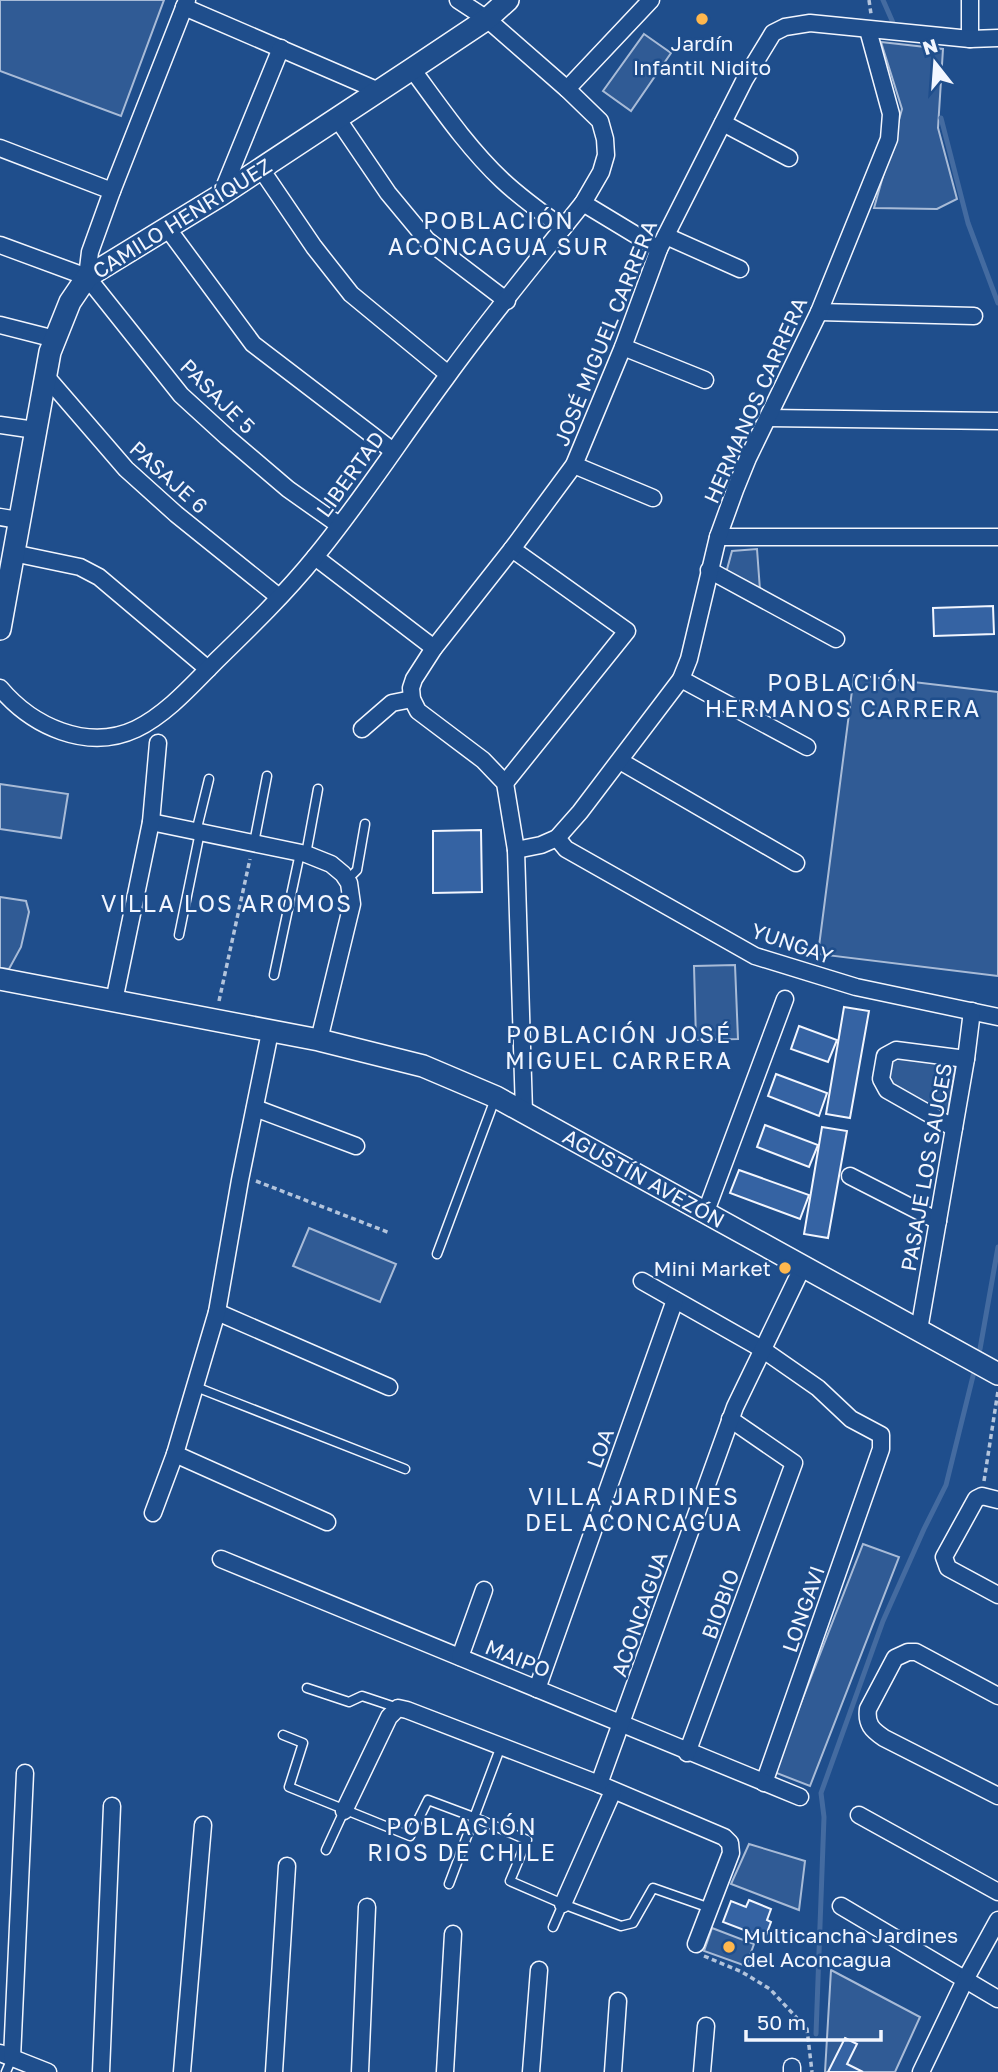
<svg xmlns="http://www.w3.org/2000/svg" width="998" height="2072" font-family="'Golos Text',sans-serif">
	<style>
		.built { fill: #305b95; stroke: #a8bbd7; stroke-width: 2 }
		.lines { fill: none; stroke-linecap: round; stroke-linejoin: round }
		.stream { stroke: #446ba0; stroke-width: 5 }
		.building { fill: #3563a3; stroke: #f2f6ff; stroke-width: 2 }
		.service-casing { stroke: #f2f6ff; stroke-width: 11 }
		.minor-casing { stroke: #f2f6ff; stroke-width: 19 }
		.tertiary-casing { stroke: #f2f6ff; stroke-width: 24 }
		.path { stroke: #b3c4dc; stroke-width: 3.5; stroke-dasharray: 5 3.5; stroke-linecap: butt }
		.service { stroke: #1f4e8c; stroke-width: 8 }
		.minor { stroke: #1f4e8c; stroke-width: 16 }
		.tertiary { stroke: #1f4e8c; stroke-width: 21 }
		.poi-dot { fill: #ffb74d; stroke: #1f4e8c; stroke-width: 2.5 }
		.labels { text-anchor: middle; dominant-baseline: central; stroke-width: 5; stroke-linejoin: round; paint-order: stroke }
		.poi-label { font-size: 21px; fill: #f2f6ff; stroke: #1f4e8c }
		.street-label { font-size: 21px; fill: #f2f6ff; stroke: #1f4e8c }
		.neighbourhood-label { font-size: 23px; letter-spacing: 2px; fill: #f2f6ff; stroke: #1f4e8c }
	</style>
	<rect width="100%" height="100%" fill="#1f4e8c"/>
	<g class="built">
		<polygon points="0,0 164,0 121,116 0,71"/>
		<polygon points="644,34 671,53 631,111 603,91"/>
		<polygon points="881,42 943,49 938,128 957,199 937,209 874,208 902,109"/>
		<polygon points="757,549 760,590 726,573 732,551"/>
		<polygon points="854,675 998,692 998,976 818,954"/>
		<polygon points="0,784 68,794 61,838 0,829"/>
		<polygon points="0,897 26,901 29,912 21,947 9,969 0,968"/>
		<polygon points="735,965 738,1039 696,1040 694,966"/>
		<polygon points="891,1057 956,1063 947,1117 887,1083"/>
		<polygon points="309,1228 396,1264 380,1302 293,1266"/>
		<polygon points="863,1544 899,1557 810,1786 774,1772"/>
		<polygon points="749,1844 805,1861 799,1910 731,1884"/>
		<polygon points="712,1928 754,1944 746,1966 704,1951"/>
		<polygon points="831,1970 920,2017 895,2072 825,2072"/>
	</g>
	<g class="lines">
		<g class="stream">
			<polyline points="883,0 894,25"/>
			<polyline points="941,118 968,223 998,303"/>
			<polyline points="980,1349 998,1247"/>
			<polyline points="816,2034 824,1817 821,1793 883,1621 924,1529 946,1485 974,1372"/>
		</g>
	</g>
	<g class="building">
		<polygon points="993,606 994,634 934,636 933,608"/>
		<polygon points="481,830 482,892 433,893 433,831"/>
		<polygon points="844,1007 869,1011 850,1118 826,1114"/>
		<polygon points="799,1026 837,1040 828,1062 791,1049"/>
		<polygon points="776,1074 827,1093 819,1116 768,1096"/>
		<polygon points="765,1125 818,1145 809,1167 757,1147"/>
		<polygon points="822,1127 847,1131 828,1238 804,1234"/>
		<polygon points="739,1170 809,1195 800,1219 730,1193"/>
		<polygon points="749,1900 771,1909 767,1920 771,1922 765,1938 723,1922 731,1901 746,1907"/>
		<polygon points="845,2038 857,2044 847,2064 863,2072 828,2072"/>
	</g>
	<g class="lines">
		<defs>
			<g id="service">
				<polyline points="196,832 209,779"/>
				<polyline points="254,843 267,776"/>
				<polyline points="306,854 318,789"/>
				<polyline points="347,880 357,870 365,824"/>
				<polyline points="179,935 200,832"/>
				<polyline points="274,975 300,853"/>
				<polyline points="437,1254 495,1099"/>
				<polyline points="196,1387 405,1469"/>
				<polyline points="307,1688 349,1702 362,1696 398,1708"/>
				<polyline points="283,1735 303,1743 289,1787 410,1836 428,1800 476,1818 527,1840 510,1881 563,1904 621,1926 633,1923 653,1888 710,1908"/>
				<polyline points="326,1850 344,1811"/>
				<polyline points="449,1884 501,1746"/>
				<polyline points="553,1927 563,1904"/>
				<polyline points="6,2072 12,2058"/>
			</g>
			<g id="minor">
				<polyline points="970,0 970,39"/>
				<polyline points="184,7 379,91"/>
				<path d="M412,69C440,107 468,148 502,180C521,198 542,213 563,228"/>
				<polyline points="567,89 651,0"/>
				<polyline points="337,118 388,193 427,240 507,301"/>
				<polyline points="723,123 789,158"/>
				<polyline points="0,148 112,191"/>
				<polyline points="261,169 314,247 351,294 448,374"/>
				<polyline points="221,195 281,48"/>
				<polyline points="583,203 659,249"/>
				<polyline points="168,229 253,344 393,451"/>
				<polyline points="666,236 740,269"/>
				<polyline points="0,245 87,277 181,395 227,437 288,489 339,525"/>
				<polyline points="87,277 90,252 112,191 187,0"/>
				<polyline points="819,312 974,316"/>
				<polyline points="0,325 55,339"/>
				<polyline points="623,347 705,380"/>
				<polyline points="44,374 126,469 176,514 279,597"/>
				<polyline points="768,418 998,421"/>
				<polyline points="0,425 35,430"/>
				<polyline points="574,465 653,498"/>
				<polyline points="0,517 18,520"/>
				<polyline points="718,537 998,537"/>
				<polyline points="13,553 80,567 99,577 208,669"/>
				<polyline points="315,557 434,648"/>
				<polyline points="709,570 836,639"/>
				<polyline points="681,679 807,747"/>
				<path d="M0,688C32,726 87,752 136,729C167,714 193,684 217,660C251,627 285,594 315,557C362,500 402,437 446,378C489,318 537,261 583,203L601,172L606,155L605,139L600,121L567,89L487,19L458,0"/>
				<polyline points="362,729 392,703 412,699"/>
				<polyline points="620,761 796,863"/>
				<polyline points="505,783 627,631 512,549"/>
				<polyline points="151,822 306,854 331,864 343,874 349,883 352,904 319,1040"/>
				<polyline points="557,838 566,849 755,956 856,987 998,1017"/>
				<polyline points="516,850 541,845 557,838 580,812 681,679 689,659 718,537 735,490 748,458 819,312 889,139 891,114 868,30"/>
				<polyline points="114,1001 151,822 158,743"/>
				<polyline points="255,1108 356,1146"/>
				<polyline points="524,1112 516,850 505,783 483,760 418,711 412,699 411,688 414,679 434,648 512,549 574,465 623,347 659,249 745,79 773,33 785,27 810,23 970,39 998,38"/>
				<polyline points="954,1128 887,1090 881,1079 885,1056 896,1050 966,1059"/>
				<polyline points="850,1176 938,1221"/>
				<polyline points="705,1214 785,999"/>
				<polyline points="642,1281 762,1349 818,1388 851,1419 881,1435 881,1449 764,1783"/>
				<polyline points="217,1312 389,1387"/>
				<polyline points="919,1330 966,1059 972,1011"/>
				<polyline points="175,1454 327,1522"/>
				<polyline points="998,1500 982,1496 976,1499 944,1557 948,1568 998,1595"/>
				<polyline points="153,1513 175,1454 217,1312 240,1180 270,1032"/>
				<polyline points="221,1559 800,1797"/>
				<polyline points="460,1657 484,1590"/>
				<polyline points="537,1689 675,1300"/>
				<path d="M998,1696L916,1652H908L895,1658L868,1709C866,1724 872,1730 884,1738L998,1796"/>
				<polyline points="687,1753 794,1463 730,1419"/>
				<polyline points="599,1784 735,1407 803,1266"/>
				<polyline points="344,1811 389,1717 398,1708 407,1710 599,1784 724,1837 730,1843 731,1853 696,1944"/>
				<polyline points="859,1815 998,1892"/>
				<polyline points="563,1904 613,1791"/>
				<polyline points="841,1906 998,1999"/>
				<polyline points="0,2053 48,2072"/>
				<polyline points="12,2058 25,1773"/>
				<polyline points="101,2072 112,1806"/>
				<polyline points="182,2072 203,1825"/>
				<polyline points="274,2072 287,1866"/>
				<polyline points="360,2072 367,1907"/>
				<polyline points="445,2072 453,1934"/>
				<polyline points="531,2072 539,1970"/>
				<polyline points="613,2072 618,2001"/>
				<polyline points="702,2072 706,2026"/>
				<polyline points="792,2072 792,2067"/>
				<polyline points="921,2072 965,1980 998,1920"/>
			</g>
			<g id="tertiary">
				<polyline points="0,629 50,352 70,302 87,277 221,195 412,69 487,19 508,0"/>
				<polyline points="0,979 319,1040 423,1066 496,1097 998,1374"/>
			</g>
		</defs>
		<use href="#service" class="service-casing"/>
		<use href="#minor" class="minor-casing"/>
		<use href="#tertiary" class="tertiary-casing"/>
		<g class="path">
			<polyline points="869,0 871,14"/>
			<polyline points="219,1001 250,859"/>
			<polyline points="256,1181 390,1233"/>
			<polyline points="984,1481 998,1391"/>
			<polyline points="704,1956 742,1972 770,1989 807,2029 812,2072"/>
		</g>
		<use href="#service" class="service"/>
		<use href="#minor" class="minor"/>
		<use href="#tertiary" class="tertiary"/>
	</g>
	<g class="poi-dot">
		<circle cx="702" cy="19" r="7"/>
		<circle cx="785" cy="1268" r="7"/>
		<circle cx="729" cy="1947" r="7"/>
	</g>
	<g class="labels">
		<g class="poi-label">
			<text x="702" y="43">Jardín<tspan x="702" dy="24">Infantil Nidito</tspan></text>
			<text x="771" y="1268" text-anchor="end">Mini Market</text>
			<text x="743" y="1935" text-anchor="start">Multicancha Jardines<tspan x="743" dy="24">del Aconcagua</tspan></text>
		</g>
		<g class="street-label">
			<text transform="translate(182 218) rotate(-32)">CAMILO HENRÍQUEZ</text>
			<text transform="translate(605 333) rotate(-68)">JOSÉ MIGUEL CARRERA</text>
			<text transform="translate(218 396) rotate(45)">PASAJE 5</text>
			<text transform="translate(755 400) rotate(-66)">HERMANOS CARRERA</text>
			<text transform="translate(350 474) rotate(-54)">LIBERTAD</text>
			<text transform="translate(169 477) rotate(42)">PASAJE 6</text>
			<text transform="translate(792 943) rotate(19)">YUNGAY</text>
			<text transform="translate(926 1167) rotate(-80)">PASAJE LOS SAUCES</text>
			<text transform="translate(644 1178) rotate(29)">AGUSTÍN AVEZÓN</text>
			<text transform="translate(600 1448) rotate(-70)">LOA</text>
			<text transform="translate(720 1604) rotate(-70)">BIOBIO</text>
			<text transform="translate(803 1609) rotate(-71)">LONGAVI</text>
			<text transform="translate(639 1614) rotate(-71)">ACONCAGUA</text>
			<text transform="translate(518 1658) rotate(22)">MAIPO</text>
		</g>
		<g class="neighbourhood-label">
			<text x="499" y="220">POBLACIÓN<tspan x="499" dy="26">ACONCAGUA SUR</tspan></text>
			<text x="843" y="682">POBLACIÓN<tspan x="843" dy="26">HERMANOS CARRERA</tspan></text>
			<text x="227" y="903">VILLA LOS AROMOS</text>
			<text x="619" y="1034">POBLACIÓN JOSÉ<tspan x="619" dy="26">MIGUEL CARRERA</tspan></text>
			<text x="634" y="1496">VILLA JARDINES<tspan x="634" dy="26">DEL ACONCAGUA</tspan></text>
			<text x="462" y="1826">POBLACIÓN<tspan x="462" dy="26">RIOS DE CHILE</tspan></text>
		</g>
	</g>
	<g transform="translate(935 63) rotate(343)" stroke="#1f4e8c" stroke-width="5" paint-order="stroke">
	<path d="M0-5L12 26L0 18L-12 26Z" fill="#f2f6ff"/>
	<text y="-10" font-size="19" font-weight="bold" text-anchor="middle" fill="#f2f6ff">N</text>
	</g>
	<path d="M746 2030v10h135v-10" fill="none" stroke="#f2f6ff" stroke-width="3.5"/>
	<text x="757" y="2030" font-size="21" fill="#f2f6ff" stroke="#1f4e8c" stroke-width="5" paint-order="stroke">50 m</text>
</svg>
